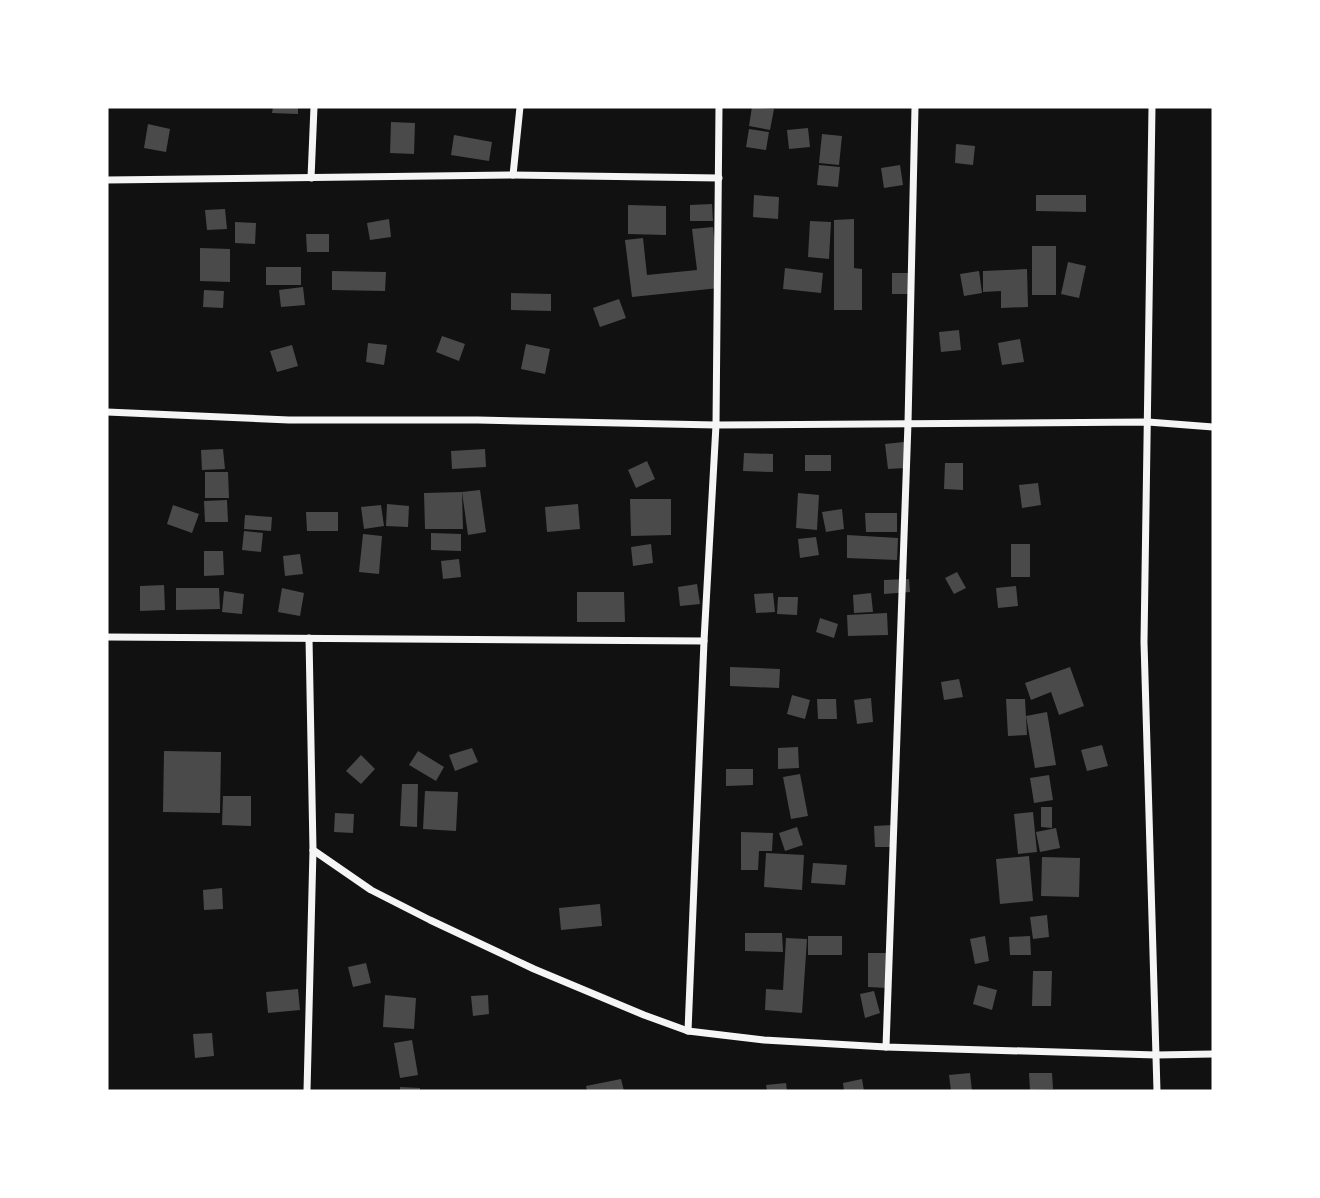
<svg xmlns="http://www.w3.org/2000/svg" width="1320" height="1198" font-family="Overpass,sans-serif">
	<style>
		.building { fill: #4a4a4a }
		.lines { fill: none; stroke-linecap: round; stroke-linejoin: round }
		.minor { stroke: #f5f5f5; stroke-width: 7 }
	</style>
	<rect width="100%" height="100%" fill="#111"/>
	<g class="building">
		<polygon points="273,107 298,107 298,114 272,113"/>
		<polygon points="752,107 774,109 770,130 749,126"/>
		<polygon points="391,122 415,123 414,154 390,153"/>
		<polygon points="148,124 170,129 166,152 144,148"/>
		<polygon points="808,128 810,147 789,149 787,130"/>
		<polygon points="749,129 769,132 766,150 746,147"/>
		<polygon points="822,134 842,136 839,165 819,163"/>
		<polygon points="454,135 492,142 489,161 451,155"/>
		<polygon points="956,144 975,146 973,165 955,163"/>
		<polygon points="819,165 840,167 838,187 817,185"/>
		<polygon points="900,165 903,185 884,188 881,168"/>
		<polygon points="754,195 779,197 778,219 753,217"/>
		<polygon points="1036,195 1086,195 1086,212 1036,211"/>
		<polygon points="712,204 713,221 690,221 690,205"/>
		<polygon points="628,205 666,206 666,235 628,234"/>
		<polygon points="225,209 227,229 207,230 205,210"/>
		<polygon points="389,219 391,237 370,240 367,223"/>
		<polygon points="854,219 854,268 862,269 862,310 834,310 834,220"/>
		<polygon points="810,221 831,222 829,259 808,257"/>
		<polygon points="235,222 256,223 255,244 235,243"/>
		<polygon points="713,227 719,288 632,297 625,240 643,238 647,275 697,270 692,229"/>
		<polygon points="306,234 329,234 329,252 307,252"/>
		<rect x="1032" y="246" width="24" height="49"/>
		<polygon points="200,248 230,249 230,282 200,281"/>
		<polygon points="1068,262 1086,266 1079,298 1061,294"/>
		<rect x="266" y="267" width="35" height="18"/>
		<polygon points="785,268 823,273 821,293 783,289"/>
		<polygon points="1027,269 1028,307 1001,308 1001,291 983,292 983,271"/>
		<polygon points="332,271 386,272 385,291 332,290"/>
		<polygon points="979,271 982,293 964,296 960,274"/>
		<rect x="892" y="273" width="19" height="21"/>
		<polygon points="303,287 305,305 281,307 279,290"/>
		<polygon points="204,290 224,291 223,308 203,307"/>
		<polygon points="511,293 551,294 551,311 511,310"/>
		<polygon points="619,299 626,318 600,327 593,308"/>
		<polygon points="959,330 961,350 941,352 939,332"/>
		<polygon points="442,336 465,344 459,361 436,352"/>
		<polygon points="1020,339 1024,362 1002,365 998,343"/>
		<polygon points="368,343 387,345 384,365 366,362"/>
		<polygon points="526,344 550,349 545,374 521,369"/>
		<polygon points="292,345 298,366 277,372 270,351"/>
		<polygon points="904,442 906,468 888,469 885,444"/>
		<polygon points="223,449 225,469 202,470 201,450"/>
		<polygon points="485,449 486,467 452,469 451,451"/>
		<polygon points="744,453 773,454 773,472 743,471"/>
		<rect x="805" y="455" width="26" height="16"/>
		<polygon points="647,461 655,479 636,488 628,470"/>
		<polygon points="945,463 963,463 963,490 944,489"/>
		<polygon points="205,472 228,472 229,498 205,498"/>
		<polygon points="1038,483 1041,505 1022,508 1019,485"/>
		<polygon points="480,490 486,532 468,535 462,492"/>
		<polygon points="462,492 463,529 425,529 424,493"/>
		<polygon points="798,493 819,495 817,530 796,528"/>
		<polygon points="630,499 671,499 671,535 631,536"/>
		<polygon points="227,500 228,522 205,522 204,501"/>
		<polygon points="387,504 409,506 408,527 386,526"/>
		<polygon points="578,504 580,529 547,532 545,507"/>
		<polygon points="173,505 199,514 192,533 167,524"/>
		<polygon points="381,505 384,526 364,529 361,507"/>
		<polygon points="842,509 844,529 826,532 822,512"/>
		<polygon points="306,512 338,512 338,531 307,531"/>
		<polygon points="865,513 897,513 897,532 866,532"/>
		<polygon points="245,515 272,517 271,531 244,529"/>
		<polygon points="244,531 263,533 261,552 242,550"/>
		<polygon points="431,533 461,534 461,551 431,550"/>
		<polygon points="363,534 382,536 379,574 359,572"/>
		<polygon points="847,535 898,538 897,560 847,558"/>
		<polygon points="816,537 819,555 800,558 798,539"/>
		<polygon points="651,544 653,563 633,566 631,547"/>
		<rect x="1011" y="544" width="19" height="33"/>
		<polygon points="204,551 223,551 224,575 204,576"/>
		<polygon points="300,554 303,574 285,576 283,556"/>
		<polygon points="459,559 461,577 443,579 441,561"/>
		<polygon points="957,572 966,588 954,594 945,578"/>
		<polygon points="909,579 910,592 884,594 884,580"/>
		<polygon points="697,584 700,604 680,606 678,587"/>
		<polygon points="164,585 165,610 140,611 140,586"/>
		<polygon points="1016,586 1018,606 998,608 996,588"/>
		<polygon points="176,588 219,588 220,609 176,610"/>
		<polygon points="282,588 304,593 300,616 278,612"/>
		<polygon points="224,591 244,594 242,614 222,612"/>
		<polygon points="577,592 624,592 625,622 577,622"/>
		<polygon points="773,593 775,612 756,613 754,594"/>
		<polygon points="871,593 873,612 854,613 853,595"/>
		<polygon points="778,597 798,597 797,615 777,614"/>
		<polygon points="887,613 888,635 848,636 847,615"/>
		<polygon points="820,618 838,624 834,638 816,632"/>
		<polygon points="730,667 780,669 779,688 730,686"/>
		<polygon points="1070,667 1084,706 1059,715 1051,692 1031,700 1025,683"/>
		<polygon points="959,679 963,697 944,700 941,682"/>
		<polygon points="792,695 810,700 805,719 787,714"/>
		<polygon points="871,698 873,722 857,724 854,700"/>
		<polygon points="817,699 836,699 837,719 818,719"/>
		<polygon points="1006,699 1025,699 1027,735 1008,736"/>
		<polygon points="1047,712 1056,765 1035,768 1026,716"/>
		<polygon points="1102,745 1108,766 1087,771 1081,750"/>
		<polygon points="798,747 799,768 778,769 778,748"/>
		<polygon points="472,748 478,762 455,771 449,755"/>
		<polygon points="164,751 221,752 220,813 163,812"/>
		<polygon points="418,751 444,767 436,781 409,765"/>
		<polygon points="361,755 375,769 361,784 346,771"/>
		<polygon points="726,769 753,769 753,785 726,786"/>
		<polygon points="800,774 808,816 791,819 783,777"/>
		<polygon points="1049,775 1053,800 1034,803 1030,778"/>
		<polygon points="402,784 418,784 417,827 400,826"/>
		<polygon points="425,791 458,792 456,831 423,829"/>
		<polygon points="223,796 251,796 251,826 222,825"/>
		<polygon points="1041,807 1052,807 1052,828 1041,827"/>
		<polygon points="1033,812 1037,852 1018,854 1014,814"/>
		<polygon points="335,813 354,814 353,833 334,832"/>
		<polygon points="893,825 893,847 875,847 874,826"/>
		<polygon points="797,827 803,845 785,851 779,833"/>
		<polygon points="1056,828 1060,848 1040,852 1036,832"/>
		<polygon points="741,832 773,833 772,851 759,851 758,870 741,870"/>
		<polygon points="766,853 804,855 802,890 764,887"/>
		<polygon points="1029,856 1033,901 1000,904 996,859"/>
		<polygon points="1042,857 1080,858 1079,897 1041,896"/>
		<polygon points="813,863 847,865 845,885 811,883"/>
		<polygon points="222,888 223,909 204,910 203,890"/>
		<polygon points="600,904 602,926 561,930 559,908"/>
		<polygon points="1047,915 1049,937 1033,939 1030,917"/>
		<polygon points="745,933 782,933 783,952 745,951"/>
		<rect x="808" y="936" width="34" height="19"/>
		<polygon points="985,936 989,961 975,964 970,939"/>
		<polygon points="1030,936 1031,955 1010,955 1009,937"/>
		<polygon points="786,938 807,939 802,1013 765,1010 766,989 783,990"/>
		<polygon points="868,953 887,953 887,988 868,987"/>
		<polygon points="366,963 371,983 353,987 348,967"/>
		<polygon points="1033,971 1052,971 1051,1006 1032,1006"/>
		<polygon points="978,985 997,990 992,1010 973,1004"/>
		<polygon points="298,989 300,1010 268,1013 266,992"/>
		<polygon points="874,991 880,1013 865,1018 860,994"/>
		<polygon points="385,995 416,998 414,1029 383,1027"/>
		<polygon points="488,995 489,1014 473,1016 471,996"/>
		<polygon points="212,1033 214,1056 195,1058 193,1034"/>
		<polygon points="412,1040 418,1075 400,1078 394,1043"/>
		<polygon points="970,1073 972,1091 951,1091 949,1075"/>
		<polygon points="1029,1073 1052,1073 1053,1089 1030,1090"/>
		<polygon points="621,1079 624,1091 587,1091 586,1086"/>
		<polygon points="862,1079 864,1091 844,1091 843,1083"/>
		<polygon points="786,1083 787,1091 767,1091 766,1085"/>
		<polygon points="400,1087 420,1088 420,1091 400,1091"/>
	</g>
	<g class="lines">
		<g class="minor">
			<polyline points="1152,107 1144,642 1157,1091"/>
			<polyline points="513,175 520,107"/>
			<polyline points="311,178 314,107"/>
			<polyline points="107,180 513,175 719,178"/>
			<polyline points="107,412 289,420 478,420 716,425 1148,422 1213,427"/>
			<polyline points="107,637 704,641"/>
			<polyline points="313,850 371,890 430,920 534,969 644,1015 688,1031 764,1040 886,1047 1156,1055 1213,1054"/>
			<polyline points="688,1031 704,641 716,425 719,107"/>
			<polyline points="886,1047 908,423 915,107"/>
			<polyline points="307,1091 313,850 309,638"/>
		</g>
	</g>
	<rect width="1320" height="1198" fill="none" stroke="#ffffff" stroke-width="217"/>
</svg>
